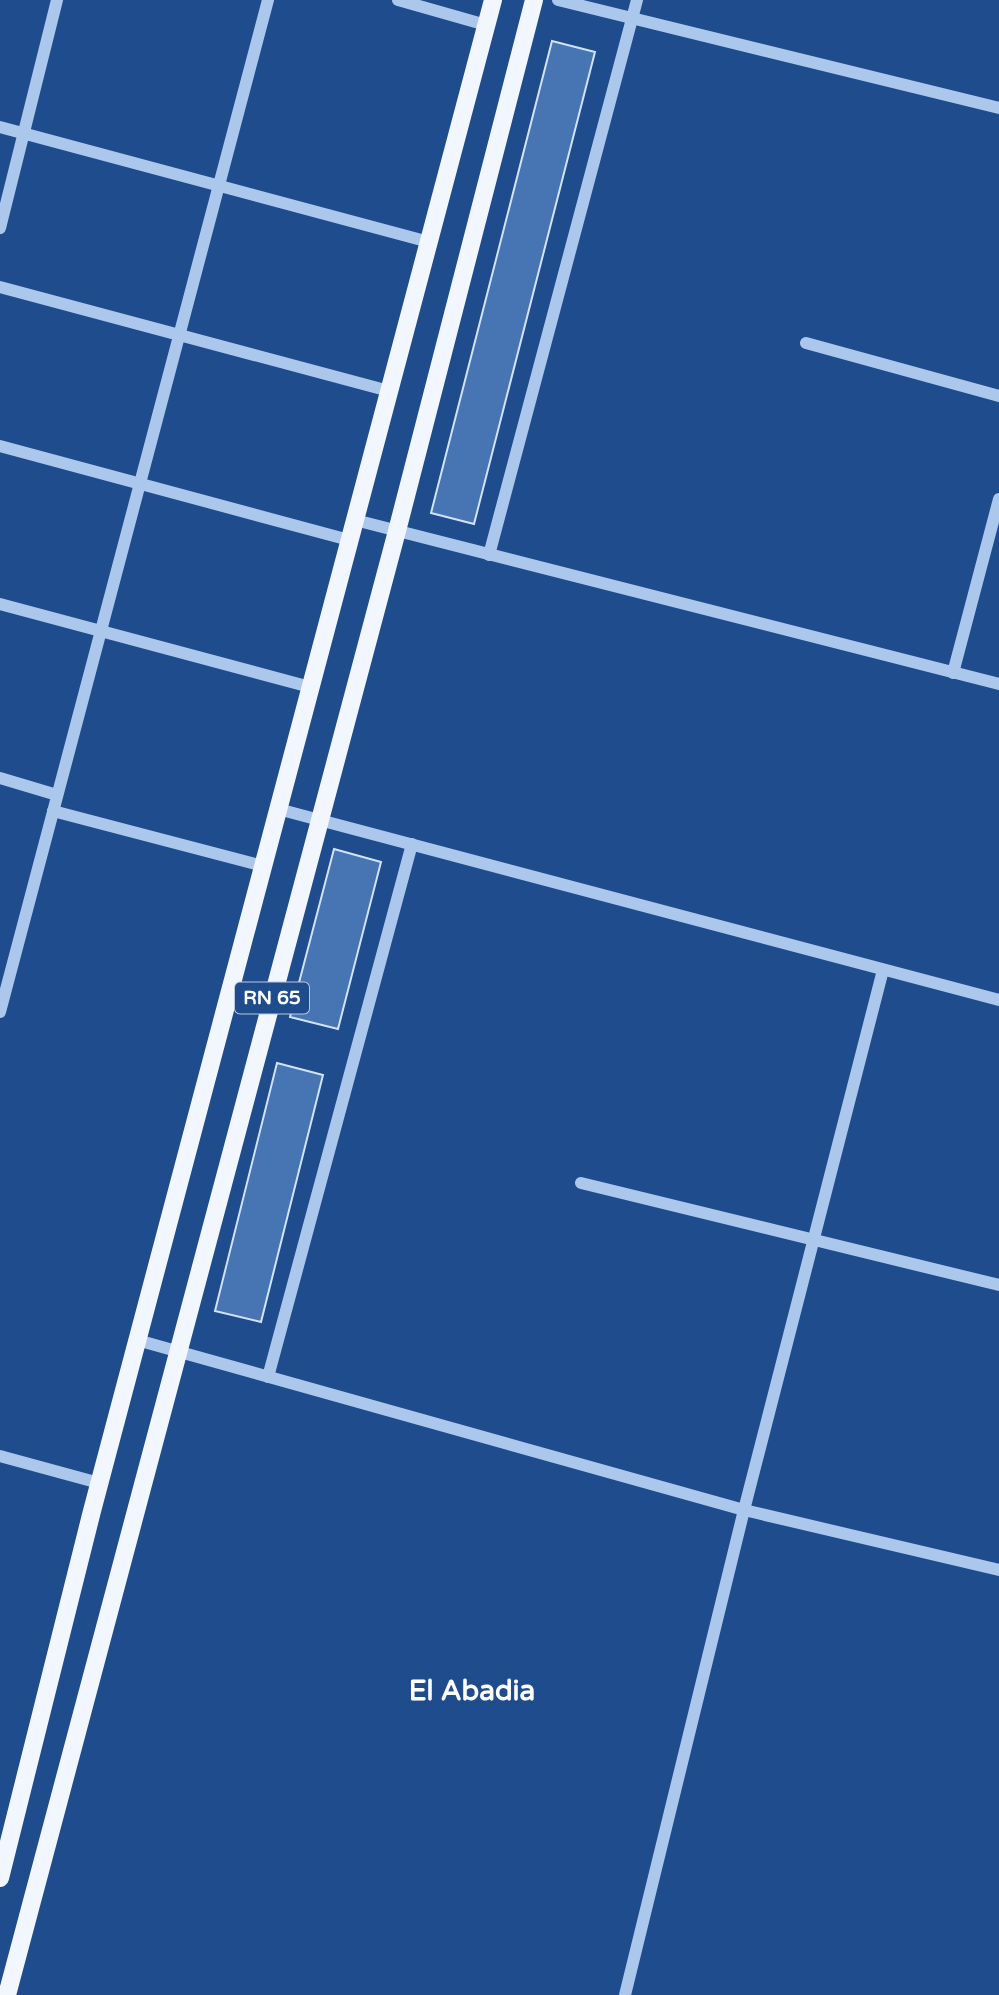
<svg xmlns="http://www.w3.org/2000/svg" width="999" height="1995" font-family="'Varela Round',sans-serif">
	<style>
		.building { fill: #4775b3; stroke: #d1e2f9; stroke-width: 2 }
		.lines { fill: none; stroke-linecap: round; stroke-linejoin: round }
		.minor { stroke: #acc7ec; stroke-width: 12 }
		.major { stroke: #f1f6ff; stroke-width: 18 }
		.labels { text-anchor: middle; dominant-baseline: central; stroke-width: 7; stroke-linejoin: round; paint-order: stroke }
		.shield { fill: #1f4c8c; stroke: #bcc9dc; stroke-width: 2 }
		.shield-label { font-size: 19px; font-weight: bold; fill: #fff }
		.district-label { font-size: 28px; font-weight: bold; fill: #fff; stroke: #1f4c8c }
	</style>
	<rect width="100%" height="100%" fill="#1f4c8c"/>
	<g class="building">
		<polygon points="552,41 595,52 474,524 431,513"/>
		<polygon points="334,849 381,862 338,1029 290,1017"/>
		<polygon points="277,1063 323,1075 261,1322 215,1311"/>
	</g>
	<g class="lines">
		<g class="minor">
			<polyline points="398,0 486,25"/>
			<polyline points="558,0 999,108"/>
			<polyline points="0,127 429,242"/>
			<polyline points="0,228 57,0"/>
			<polyline points="0,287 389,391"/>
			<polyline points="806,343 999,396"/>
			<polyline points="0,446 349,540"/>
			<polyline points="355,520 999,684"/>
			<polyline points="489,555 637,0"/>
			<polyline points="0,604 310,687"/>
			<polyline points="953,673 999,499"/>
			<polyline points="0,778 57,795"/>
			<polyline points="278,809 999,1000"/>
			<polyline points="53,811 263,866"/>
			<polyline points="0,1012 268,0"/>
			<polyline points="581,1183 999,1285"/>
			<polyline points="137,1340 744,1510 999,1570"/>
			<polyline points="268,1377 412,844"/>
			<polyline points="0,1456 99,1483"/>
			<polyline points="625,1995 744,1510 883,970"/>
		</g>
		<g class="major">
			<polyline points="0,1878 92,1511 493,0"/>
			<polyline points="7,1995 397,531 534,0"/>
		</g>
	</g>
	<g class="labels">
		<rect class="shield" x="235" y="982.5" width="74" height="31" rx="5"/>
		<g class="shield-label">
			<text x="272" y="998">RN 65</text>
		</g>
		<g class="district-label">
			<text x="472" y="1691">El Abadia</text>
		</g>
	</g>
</svg>
